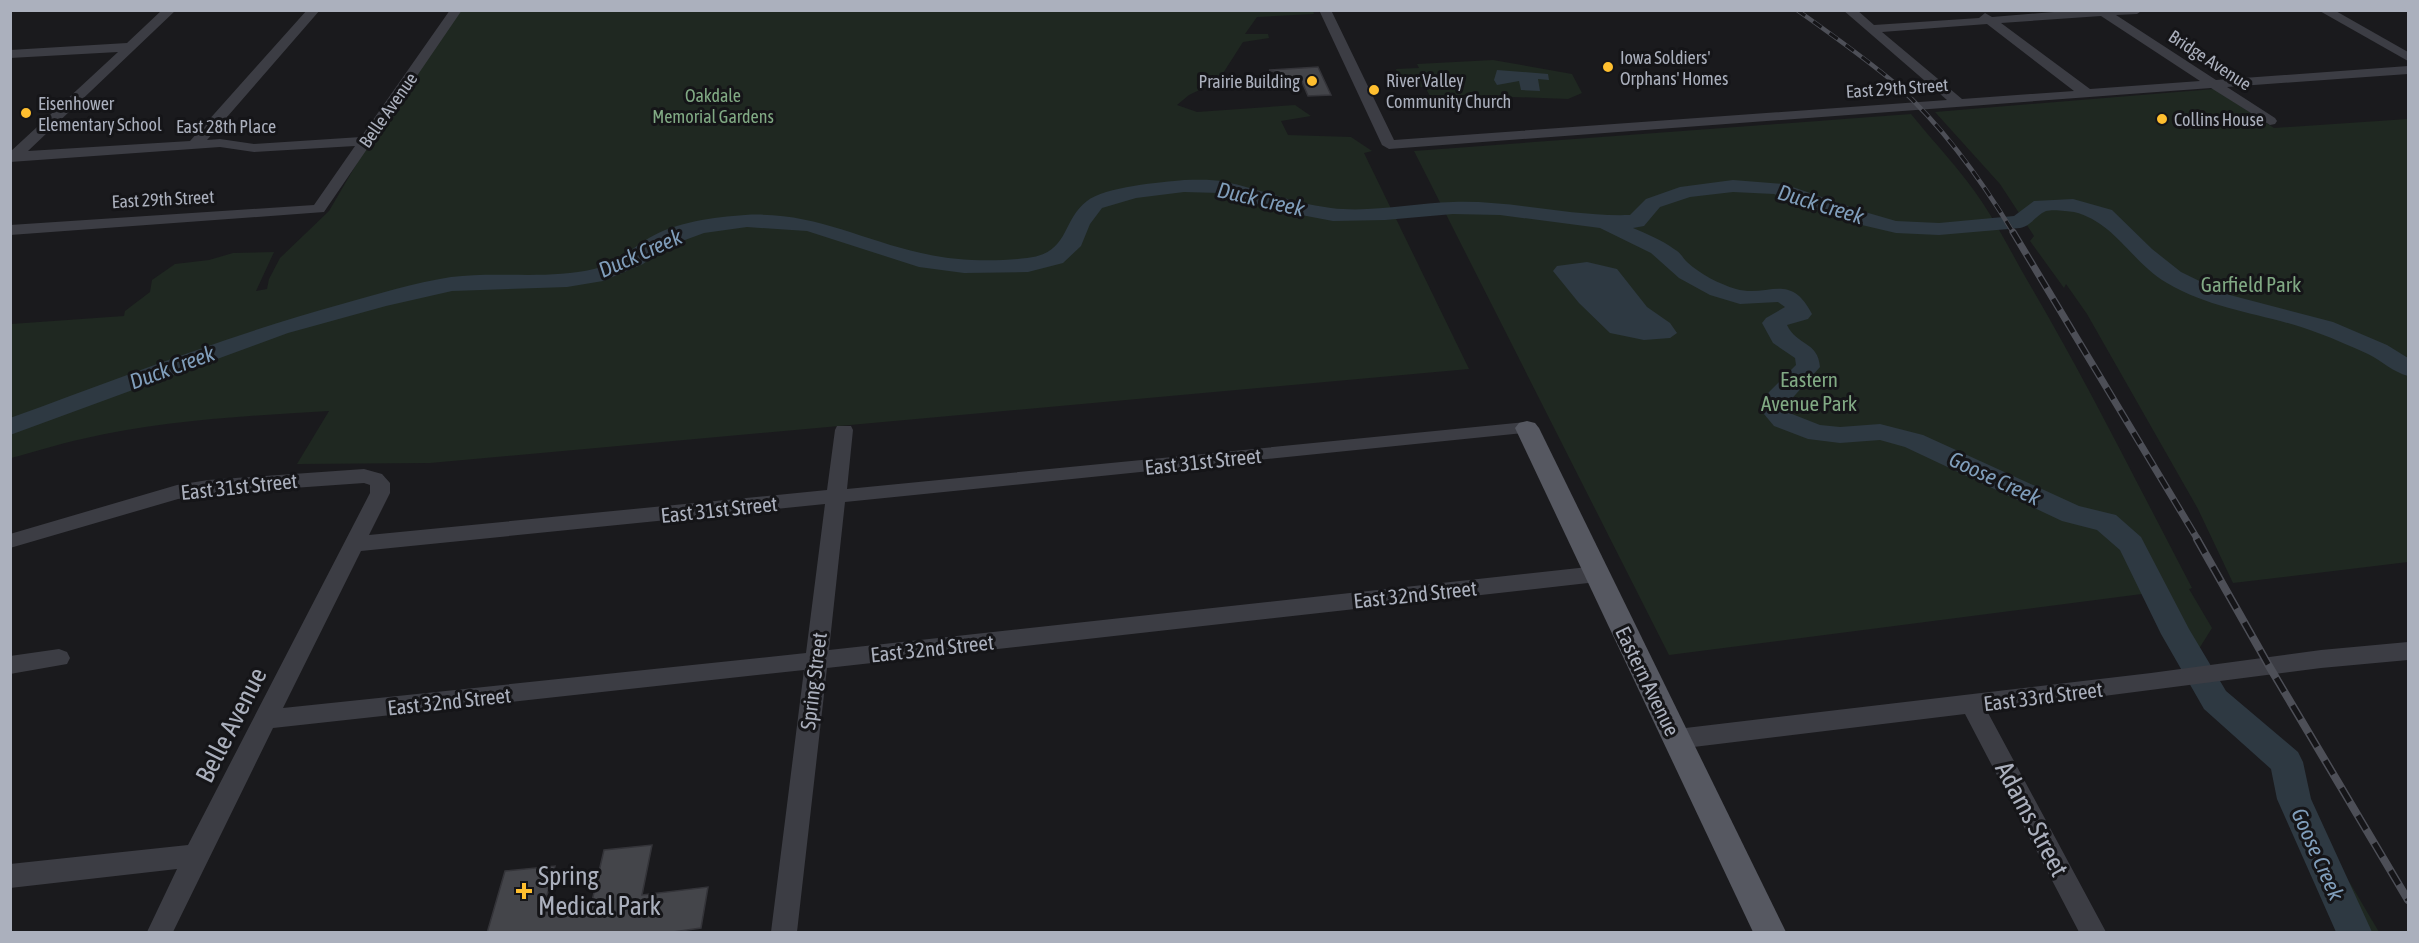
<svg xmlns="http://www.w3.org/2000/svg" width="2419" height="943" font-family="'Asap Condensed',sans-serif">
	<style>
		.green { fill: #1f2821 }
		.water { fill: #2e3942 }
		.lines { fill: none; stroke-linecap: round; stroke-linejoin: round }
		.river { fill: #2e3942; fill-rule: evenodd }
		.building { fill: #44454a; stroke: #343439; stroke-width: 1.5 }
		.minor { fill: #3c3d44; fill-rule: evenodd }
		.major { fill: #565861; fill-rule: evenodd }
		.rail-far2-casing { stroke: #4d4f57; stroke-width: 4.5 }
		.rail-far1-casing { stroke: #4d4f57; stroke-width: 7 }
		.rail-casing { stroke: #4d4f57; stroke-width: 8 }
		.rail-far2 { stroke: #151518; stroke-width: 3; stroke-dasharray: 10; stroke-linecap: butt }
		.rail-far1 { stroke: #151518; stroke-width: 4.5; stroke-dasharray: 13; stroke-linecap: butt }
		.rail { stroke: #151518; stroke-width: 5; stroke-dasharray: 16; stroke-linecap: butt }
		.poi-dot { fill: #ffbf2f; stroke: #151518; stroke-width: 2 }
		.labels { text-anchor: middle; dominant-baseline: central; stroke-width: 6; stroke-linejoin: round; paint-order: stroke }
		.far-poi-label { font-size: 18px; fill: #abb0bd; stroke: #151518; text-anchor: start }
		.far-street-label { font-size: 18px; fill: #abb0bd; stroke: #151518 }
		.far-park-label { font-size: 18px; fill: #81aa84; stroke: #151518 }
		.park-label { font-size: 21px; fill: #81aa84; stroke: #151518 }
		.street-label { font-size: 21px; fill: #abb0bd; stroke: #151518 }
		.water-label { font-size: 22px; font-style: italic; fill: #809ebb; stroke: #151518 }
		.near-street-label { font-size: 26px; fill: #abb0bd; stroke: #151518 }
		.near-poi-label { font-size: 26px; fill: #abb0bd; stroke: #151518; text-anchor: start }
	</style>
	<rect width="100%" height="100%" fill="#1a1a1d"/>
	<g class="green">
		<path d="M459,11H1313L1314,14L1257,17L1245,34H1268L1269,38L1243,42L1218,81L1189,95L1177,105L1197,112L1295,105L1311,116L1281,121L1288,135L1351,137L1372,151L1364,153L1469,369L430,463L297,464L329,411C246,416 163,420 82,439C58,444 34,452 11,458V324L124,316L125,311L150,292L152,280L175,264L209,260L233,253L274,252L256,291L267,289L269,279L280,258L329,211L360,158Z"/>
		<polygon points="1493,60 1572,74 1582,93 1568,99 1461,95 1430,96 1425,87 1405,87 1394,72 1397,72 1396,69 1419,68 1417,64"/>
		<polygon points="2214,89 2274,128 2408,119 2408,562 2233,583 2198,509 2087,314 2066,284 2064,288 2030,241 2034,236 2000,184 1935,112"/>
		<path d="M1911,114C1935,144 1961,170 1982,202C2000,229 2014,258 2030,285C2088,384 2139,487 2192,588L2189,589L2212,628L2197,652L2165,591L1669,655L1414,151Z"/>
		<polygon points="2324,865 2350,883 2379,932 2336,932"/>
	</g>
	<g class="water">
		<polygon points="1497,70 1548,74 1549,80 1538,79 1540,91 1521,90 1519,81 1497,85 1494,80"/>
		<polygon points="1587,262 1617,269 1647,307 1670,323 1677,333 1670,338 1644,340 1610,333 1579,303 1553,271 1557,266"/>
	</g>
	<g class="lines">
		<path class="river" d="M1184,180C1197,180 1212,179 1225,182C1261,189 1294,204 1331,208C1371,213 1413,203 1453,202C1513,200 1571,217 1630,215L1646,199L1680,187L1733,180L1784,184L1865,212L1896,221L1939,223L2014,216L2034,201L2073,199L2112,210L2152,249L2181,272L2226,294L2333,322L2387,345L2408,358V376C2393,372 2382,361 2368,354C2352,347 2335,339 2318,333C2266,313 2217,312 2167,283C2131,262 2115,222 2074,212C2067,211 2053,209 2046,211C2036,215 2031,226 2020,228L1939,235L1896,233L1849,222L1774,194L1733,192L1690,197L1660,207L1644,226L1633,228C1647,234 1662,240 1674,249C1680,252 1683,258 1687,262C1700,274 1719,284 1736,289C1768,298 1790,271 1812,314L1808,319L1787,325C1797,346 1818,341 1820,367L1788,403L1785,407L1792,414L1820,425L1840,427L1880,424L1923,435L2079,506L2116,515L2141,537L2189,629L2226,691L2298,752L2303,762L2311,799L2372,932H2336L2277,799L2271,769L2204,709L2161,634L2120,550L2097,530L2062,521L1905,447L1880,440L1840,443L1808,439L1774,426L1759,408L1769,392L1796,365L1795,358L1773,343L1762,323L1766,318L1785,307L1778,302L1740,304L1710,295L1679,278L1651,253L1600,228L1500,215L1453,214L1385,220L1333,221L1280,211L1220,193L1184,192L1136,198L1102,208L1090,224L1081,246L1063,263L1028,272L964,273L919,267L807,231L747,227L704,233L666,247L643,264L603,281L567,287L452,291L386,306L288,333L10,435V418C120,378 229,335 342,304C377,294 414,283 451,277C498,271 548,280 594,269C615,264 631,249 649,238C676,222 714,217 745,215C812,211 859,239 921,253C954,261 994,262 1027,258C1070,253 1061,221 1087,201C1104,187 1162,182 1184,180Z"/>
	</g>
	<g class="building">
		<polygon points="1318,67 1331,95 1308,96 1302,82 1269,70"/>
		<polygon points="652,845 642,895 708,887 701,928 666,933 487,933 505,871 555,866 544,906 592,901 604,850"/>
	</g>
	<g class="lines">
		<g class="minor">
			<polygon points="162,10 176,10 28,151 190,141 307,10 320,10 207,140 220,139 254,144 361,137 450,10 462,10 324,212 10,235 10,225 314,205 355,146 254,152 220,147 10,162 10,152 118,52 10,58 10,50 127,43"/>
			<path d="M1319,10H1331L1394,140L1947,100L1843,10H1857L1874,25L1979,18L1985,13L1992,17L2079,10H2143L2137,14L2116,15L2216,80L2408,66V74L2227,87L2275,118L2277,121L2275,124L2270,125L2211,88L1389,149L1382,145ZM2101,16L2200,81L2090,89L2001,23ZM1987,24L2074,91L1962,99L1882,32Z"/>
			<polygon points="2318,10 2334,10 2408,52 2408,61"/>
			<path d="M1527,422L1534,424L1536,428L1534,432L845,502L829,650L1597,566L1604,569L1608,574L1604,579L1597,582L827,668L797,932H771L804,670L273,728L173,932H147L177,869L10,888V864L188,845L370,493V485L364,483L208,494L178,499L10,548V534L177,485L208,480L364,469L382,474L390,483V493L369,535L827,490L835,430L837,426H851L853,430L847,489ZM825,504L806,653L283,708L361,551Z"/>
			<polygon points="2408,642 2408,660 2321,668 1987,711 2106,932 2079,932 1965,714 1677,749 1669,746 1665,739 1669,732 1677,729 2151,673 2321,650"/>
			<polygon points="59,649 67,652 70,658 67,664 10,674 10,656"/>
		</g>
		<polygon class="major" points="1527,421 1535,423 1539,428 1786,932 1753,932 1515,428 1519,423"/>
		<defs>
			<path id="rail-far2" d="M1797,10C1831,34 1865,58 1897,85C1944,128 1981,179 2014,234"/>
			<polyline id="rail-far1" points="2013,232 2198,540"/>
			<polyline id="rail" points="2197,539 2269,666 2408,900"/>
		</defs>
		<use href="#rail-far2" class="rail-far2-casing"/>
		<use href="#rail-far1" class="rail-far1-casing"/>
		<use href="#rail" class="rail-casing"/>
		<use href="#rail-far2" class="rail-far2"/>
		<use href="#rail-far1" class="rail-far1"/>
		<use href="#rail" class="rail"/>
	</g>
	<g class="poi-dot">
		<circle cx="1608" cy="67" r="6"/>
		<circle cx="1312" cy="81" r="6"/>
		<circle cx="1374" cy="90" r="6"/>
		<circle cx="26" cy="113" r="6"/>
		<circle cx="2162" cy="119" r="6"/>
		<path d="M521 882h6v6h6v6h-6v6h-6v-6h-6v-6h6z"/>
	</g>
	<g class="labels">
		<g class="far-poi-label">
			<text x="1620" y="57">Iowa Soldiers'<tspan x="1620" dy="21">Orphans' Homes</tspan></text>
			<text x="1386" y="80">River Valley<tspan x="1386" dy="21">Community Church</tspan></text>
			<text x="1300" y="81" text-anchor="end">Prairie Building</text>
			<text x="38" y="103">Eisenhower<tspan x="38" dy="21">Elementary School</tspan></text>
			<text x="2174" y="119">Collins House</text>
		</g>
		<g class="far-street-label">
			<text transform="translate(2210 60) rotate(33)">Bridge Avenue</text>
			<text transform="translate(1897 88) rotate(-4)">East 29th Street</text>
			<text transform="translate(388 110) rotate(-55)">Belle Avenue</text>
			<text x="226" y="126">East 28th Place</text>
			<text transform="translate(163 199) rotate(-3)">East 29th Street</text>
		</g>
		<g class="far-park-label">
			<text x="713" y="95">Oakdale<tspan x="713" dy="21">Memorial Gardens</tspan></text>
		</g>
		<g class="park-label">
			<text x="2251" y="284">Garfield Park</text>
			<text x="1809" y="379">Eastern<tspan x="1809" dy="24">Avenue Park</tspan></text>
		</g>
		<g class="street-label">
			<text transform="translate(1203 461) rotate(-6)">East 31st Street</text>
			<text transform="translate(239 486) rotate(-6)">East 31st Street</text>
			<text transform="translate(719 509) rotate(-6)">East 31st Street</text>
			<text transform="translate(1415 594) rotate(-6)">East 32nd Street</text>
			<text transform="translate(932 648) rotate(-6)">East 32nd Street</text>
			<text transform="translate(813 681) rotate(-83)">Spring Street</text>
			<text transform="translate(1648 681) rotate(64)">Eastern Avenue</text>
			<text transform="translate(2043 696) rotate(-7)">East 33rd Street</text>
			<text transform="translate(449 701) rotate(-6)">East 32nd Street</text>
		</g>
		<g class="water-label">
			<text transform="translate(1261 199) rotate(13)">Duck Creek</text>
			<text transform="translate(1821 204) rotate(17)">Duck Creek</text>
			<text transform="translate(640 253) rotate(-24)">Duck Creek</text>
			<text transform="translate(172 367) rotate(-20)">Duck Creek</text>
			<text transform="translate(1995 478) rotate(25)">Goose Creek</text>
			<text transform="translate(2318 854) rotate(66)">Goose Creek</text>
		</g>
		<g class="near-street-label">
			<text transform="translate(231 725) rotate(-63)">Belle Avenue</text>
			<text transform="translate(2032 819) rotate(62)">Adams Street</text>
		</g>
		<g class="near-poi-label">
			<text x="538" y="876">Spring<tspan x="538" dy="30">Medical Park</tspan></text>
		</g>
	</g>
	<rect width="2419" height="943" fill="none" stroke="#abb0bd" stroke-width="24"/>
</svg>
